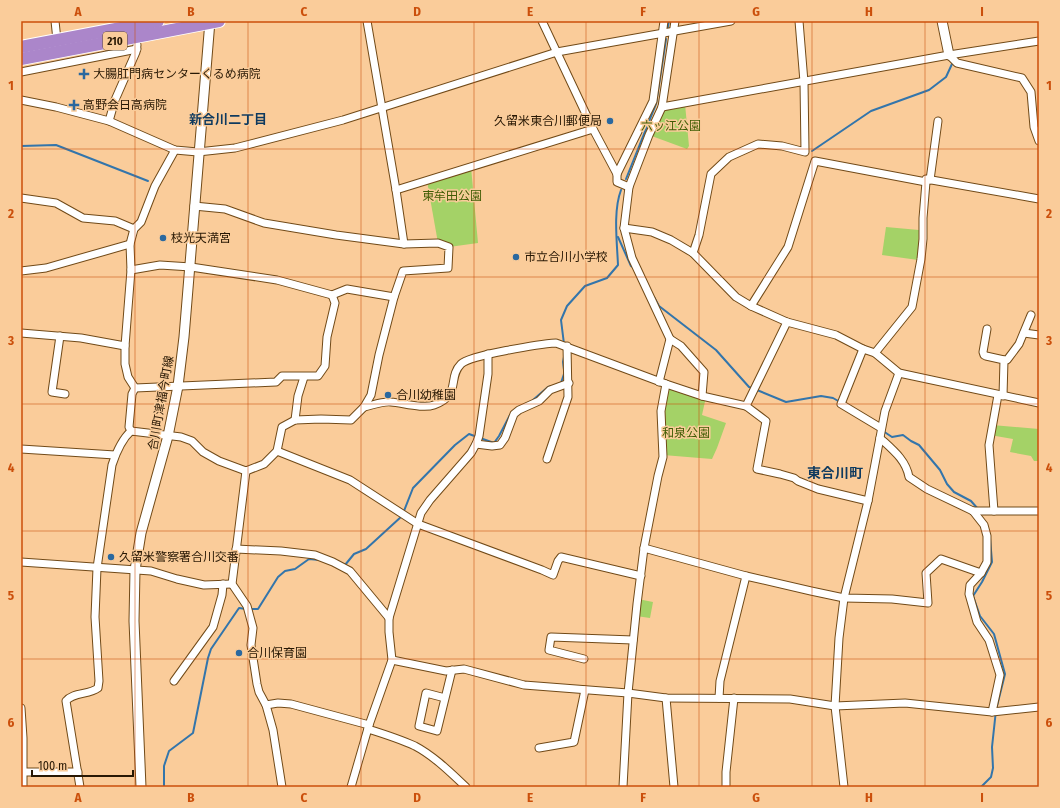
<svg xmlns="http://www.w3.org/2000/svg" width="1060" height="808" font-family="'Fira Sans Condensed','Noto Sans JP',sans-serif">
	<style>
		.green { fill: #a4d267 }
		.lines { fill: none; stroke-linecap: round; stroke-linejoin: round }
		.stream { stroke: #3375ab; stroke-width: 2 }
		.street-casing { stroke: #714a18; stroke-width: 9 }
		.secondary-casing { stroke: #714a18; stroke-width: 11 }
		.highway-casing { stroke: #fff; stroke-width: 14 }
		.street { stroke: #fff; stroke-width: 7 }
		.secondary { stroke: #fff; stroke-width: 9 }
		.highway { stroke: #ab86ca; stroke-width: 12 }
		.grid { fill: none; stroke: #cb4f0b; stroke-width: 1; stroke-opacity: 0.55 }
		.poi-dot { fill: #2a689f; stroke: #facc9a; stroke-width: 1.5 }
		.labels { text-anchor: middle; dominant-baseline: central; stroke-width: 3; stroke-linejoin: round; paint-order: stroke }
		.shield { fill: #facc9a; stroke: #674e31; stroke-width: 1 }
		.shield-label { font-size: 11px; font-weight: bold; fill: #281804 }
		.poi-label { font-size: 12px; fill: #281804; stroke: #facc9a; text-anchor: start }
		.park-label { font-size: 12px; fill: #3f5c04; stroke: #facc9a }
		.street-label { font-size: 12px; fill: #281804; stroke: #facc9a }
		.neighbourhood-label { font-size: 13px; font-weight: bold; fill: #0e3a5f; stroke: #facc9a }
		.quarter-label { font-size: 14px; font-weight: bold; fill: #0e3a5f; stroke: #facc9a }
		.neatline { fill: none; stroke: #cb4f0b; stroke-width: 1.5 }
		.grid-label { font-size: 13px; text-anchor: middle; font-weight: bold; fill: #cb4f0b }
	</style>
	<rect width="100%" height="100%" fill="#facc9a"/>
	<g class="green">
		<polygon points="685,104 689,146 687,149 649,135 662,107"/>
		<polygon points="471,167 478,243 449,247 438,243 427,181"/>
		<polygon points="886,227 919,230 918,260 882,255"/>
		<polygon points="666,384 706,397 702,415 726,423 717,448 712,459 663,455 661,411"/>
		<polygon points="992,425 1039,429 1039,461 1034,461 1031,456 1010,452 1013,439 990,435"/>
		<polygon points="638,599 653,602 650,618 636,616"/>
	</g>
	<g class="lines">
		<g class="stream">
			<polyline points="667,31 669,21"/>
			<polyline points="21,146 56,145 148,181"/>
			<polyline points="812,151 871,111 929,90 946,77 952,64"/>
			<polyline points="626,179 656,104 666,39"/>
			<polyline points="618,237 631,266 634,268"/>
			<polyline points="654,297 659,306 716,350 749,387 753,388"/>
			<path d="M564,344L561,320L567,306L585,286L607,278L618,265C617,242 613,211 621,190"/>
			<polyline points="564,357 563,362 564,370"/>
			<polyline points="561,383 564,374"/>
			<polyline points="757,390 786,402 821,396 833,398 840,402"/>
			<polyline points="533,400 548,387 552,386"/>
			<polyline points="883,431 892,437 903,435 911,441 919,445 940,470 947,484 954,492 971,501 978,509"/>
			<polyline points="344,564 345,565 354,554 366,549 402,516 413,488 455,445 469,434 494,443 499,436 510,415"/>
			<polyline points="250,609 258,609 278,577 285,571 295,569 309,559 320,560"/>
			<polyline points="164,787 164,766 169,751 193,733 208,658 211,649 239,608 246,609"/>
			<polyline points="981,787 991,777 993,768 992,747 996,710 1005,674 994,634 980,616 973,596 982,582 992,562 990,538"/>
		</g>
		<defs>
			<g id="street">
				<polyline points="55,21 57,40"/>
				<polyline points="367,21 396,190 404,244"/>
				<polyline points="542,21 593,129 617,174 617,182 629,187"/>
				<polyline points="1039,41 949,55 957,63 1022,78 1031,92 1034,127 1039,141"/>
				<polyline points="21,72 137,49"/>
				<polyline points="21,100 56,107 109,121 175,150 198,152 235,148 343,120 557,52 731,21"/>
				<polyline points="662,107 949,55"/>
				<polyline points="109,121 115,100 136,52 137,45"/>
				<polyline points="617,174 653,101 664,21"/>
				<polyline points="930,180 938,121"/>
				<polyline points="396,190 593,129"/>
				<polyline points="21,198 56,203 83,218 115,221 134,229"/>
				<polyline points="624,228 652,232 671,240 693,253 736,297 751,306 787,322 836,335 863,349 875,353 899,373 1039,403"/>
				<polyline points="693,253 699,235 711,174 729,157 758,144 782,146 805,152 804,82 799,21"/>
				<polyline points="131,270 160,265 191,267 277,280 332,295 347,289 394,297"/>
				<polyline points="21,271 46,268 130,244"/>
				<polyline points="751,306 788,247 815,161 926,182 926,179 1039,199"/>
				<polyline points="787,322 746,406 766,421 757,469 780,474 794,478 798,481 818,489 868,501"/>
				<polyline points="987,329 983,352 984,355 986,356 1004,360 1003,396"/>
				<polyline points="21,333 81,338 125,346"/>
				<polyline points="1024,333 1039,335"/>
				<polyline points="60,336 52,392 65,394"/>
				<polyline points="670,339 681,346 704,372 702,396"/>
				<polyline points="863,349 841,404 881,428"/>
				<polyline points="875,353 912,307 921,259 923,239 923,218 926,182"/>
				<polyline points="1004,360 1007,360 1019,344 1031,315"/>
				<polyline points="659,382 670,339 632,258 624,228 629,187 649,135 662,107 675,21"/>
				<polyline points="135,388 276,382 282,376 318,376 325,366 327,337 335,303 332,295"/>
				<polyline points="135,388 128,377 125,364 125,346 131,270 130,244 134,229 141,222 155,186 175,150"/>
				<path d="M364,407C373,405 383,401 391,402C403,403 423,409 434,405C462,395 447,378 461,364C470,355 541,344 556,343L666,384L702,396L746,406"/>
				<polyline points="295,420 298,396 304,377"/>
				<polyline points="131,431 129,427 132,394 135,388"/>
				<path d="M880,438C893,450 906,460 909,477L927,489L973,511L984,525L987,536V562L981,573L970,585L969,594L977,622L989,640L1000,675L992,712"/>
				<polyline points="476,444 492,446 500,445 505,438 514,414 519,410 539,401 550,390 569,383"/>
				<polyline points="21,449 115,455"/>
				<polyline points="277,451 350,480 418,524 542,570 553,575 558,561 561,557 641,576"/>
				<polyline points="547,459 568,397 567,346"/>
				<polyline points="246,471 232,584 247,606 253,628 251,645 257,684 259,692 266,705 273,730 282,787"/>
				<polyline points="973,511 1039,511"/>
				<polyline points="994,511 989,445 998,395"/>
				<polyline points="644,548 746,576 811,591 844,598 892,599 928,603 926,573 941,559 981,573"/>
				<polyline points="236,549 281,551 315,555 333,562 350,571 389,618"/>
				<polyline points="21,562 151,571 177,579 204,585 232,584"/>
				<polyline points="584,659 549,650 551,637 633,640"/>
				<polyline points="392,660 446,671 464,669 524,685 628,693 666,698 790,699 835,706 905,703 992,712 1039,707"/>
				<polyline points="174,681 213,627 222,595 223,584"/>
				<polyline points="445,698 426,693 419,726 437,731 452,670"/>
				<polyline points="666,698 674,787"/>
				<polyline points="719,698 720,681 746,576"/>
				<polyline points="266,705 278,703 291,704 369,725"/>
				<polyline points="21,708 23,738 23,787"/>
				<path d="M368,729C384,734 400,739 415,746C434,756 451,773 466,787"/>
				<polyline points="539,748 574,742 585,690"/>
				<polyline points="21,772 78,772"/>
				<path d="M80,787L66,701C73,692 89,695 98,688L99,681L95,617L97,568L112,465C116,453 121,440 131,431L181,437L192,441L203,452L219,461L246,471L264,464L277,451L282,427L295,420L321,419L351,420L364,407L371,395L379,355L394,297L403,271L448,268L449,247L438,243L404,244L336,235L264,223L225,209L194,206"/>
				<polyline points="351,787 369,725 392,660 389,632 389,618 421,513 430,500 471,453 476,444 479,436 488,374 488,354"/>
				<polyline points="623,787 628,693 637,604 644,548 658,476 663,457 661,411 666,384"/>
				<polyline points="726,787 726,772 734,698"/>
				<polyline points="844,787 835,706 839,638 844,598 868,501 885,411 899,373"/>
			</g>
			<g id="secondary">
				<polyline points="942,21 949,55"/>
				<polyline points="141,787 134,621 135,570 141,533 168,436 178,386 184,337 210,21"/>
			</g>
			<g id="highway">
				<polyline points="21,47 158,21"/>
				<polyline points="21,59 219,21"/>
			</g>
		</defs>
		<use href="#street" class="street-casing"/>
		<use href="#secondary" class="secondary-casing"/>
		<use href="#highway" class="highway-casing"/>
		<use href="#street" class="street"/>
		<use href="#secondary" class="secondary"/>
		<use href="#highway" class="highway"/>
	</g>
	<path class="grid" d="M135,21V787M248,21V787M361,21V787M474,21V787M586,21V787M699,21V787M812,21V787M925,21V787M21,149H1039M21,277H1039M21,404H1039M21,531H1039M21,659H1039"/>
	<g class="poi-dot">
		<path d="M82 68h4v4h4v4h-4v4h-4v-4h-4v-4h4z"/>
		<path d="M72 99h4v4h4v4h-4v4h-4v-4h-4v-4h4z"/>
		<circle cx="610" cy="121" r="4"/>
		<circle cx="163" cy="238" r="4"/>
		<circle cx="516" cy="257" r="4"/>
		<circle cx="388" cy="395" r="4"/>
		<circle cx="111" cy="557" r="4"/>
		<circle cx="239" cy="653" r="4"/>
	</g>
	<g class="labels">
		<rect class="shield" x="103" y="32" width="24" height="18" rx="3"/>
		<g class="shield-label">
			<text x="115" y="41">210</text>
		</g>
		<g class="poi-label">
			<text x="93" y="74">大腸肛門病センターくるめ病院</text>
			<text x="83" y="105">高野会日高病院</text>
			<text x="602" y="121" text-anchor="end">久留米東合川郵便局</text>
			<text x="171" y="238">枝光天満宮</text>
			<text x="524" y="257">市立合川小学校</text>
			<text x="396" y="395">合川幼稚園</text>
			<text x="119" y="557">久留米警察署合川交番</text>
			<text x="247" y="653">合川保育園</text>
		</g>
		<g class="park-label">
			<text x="671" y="126">六ッ江公園</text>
			<text x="452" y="196">東牟田公園</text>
			<text x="686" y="433">和泉公園</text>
		</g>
		<g class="street-label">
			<text transform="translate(161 403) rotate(-80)">合川町津福今町線</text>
		</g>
		<g class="neighbourhood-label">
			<text x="228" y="119">新合川二丁目</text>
		</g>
		<g class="quarter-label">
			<text x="835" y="473">東合川町</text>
		</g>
	</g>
	<rect width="1060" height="808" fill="none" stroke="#facc9a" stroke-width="44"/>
	<path d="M32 770v6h101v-6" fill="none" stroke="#281804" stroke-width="2"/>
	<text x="38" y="770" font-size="12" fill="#281804" stroke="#facc9a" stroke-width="3" paint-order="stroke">100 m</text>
	<rect x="22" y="22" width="1016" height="764" class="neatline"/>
	<g class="grid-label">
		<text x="78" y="16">A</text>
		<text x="191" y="16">B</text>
		<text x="304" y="16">C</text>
		<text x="417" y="16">D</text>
		<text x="530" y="16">E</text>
		<text x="643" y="16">F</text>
		<text x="756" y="16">G</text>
		<text x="869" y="16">H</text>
		<text x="982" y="16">I</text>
		<text x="11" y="90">1</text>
		<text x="1049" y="90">1</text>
		<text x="11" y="218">2</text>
		<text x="1049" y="218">2</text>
		<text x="11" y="345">3</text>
		<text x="1049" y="345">3</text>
		<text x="11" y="472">4</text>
		<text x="1049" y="472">4</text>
		<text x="11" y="600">5</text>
		<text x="1049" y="600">5</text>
		<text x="11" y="727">6</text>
		<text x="1049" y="727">6</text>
		<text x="78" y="802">A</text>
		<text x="191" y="802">B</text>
		<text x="304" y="802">C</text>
		<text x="417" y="802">D</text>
		<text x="530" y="802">E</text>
		<text x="643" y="802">F</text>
		<text x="756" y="802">G</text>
		<text x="869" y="802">H</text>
		<text x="982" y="802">I</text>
	</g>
</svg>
